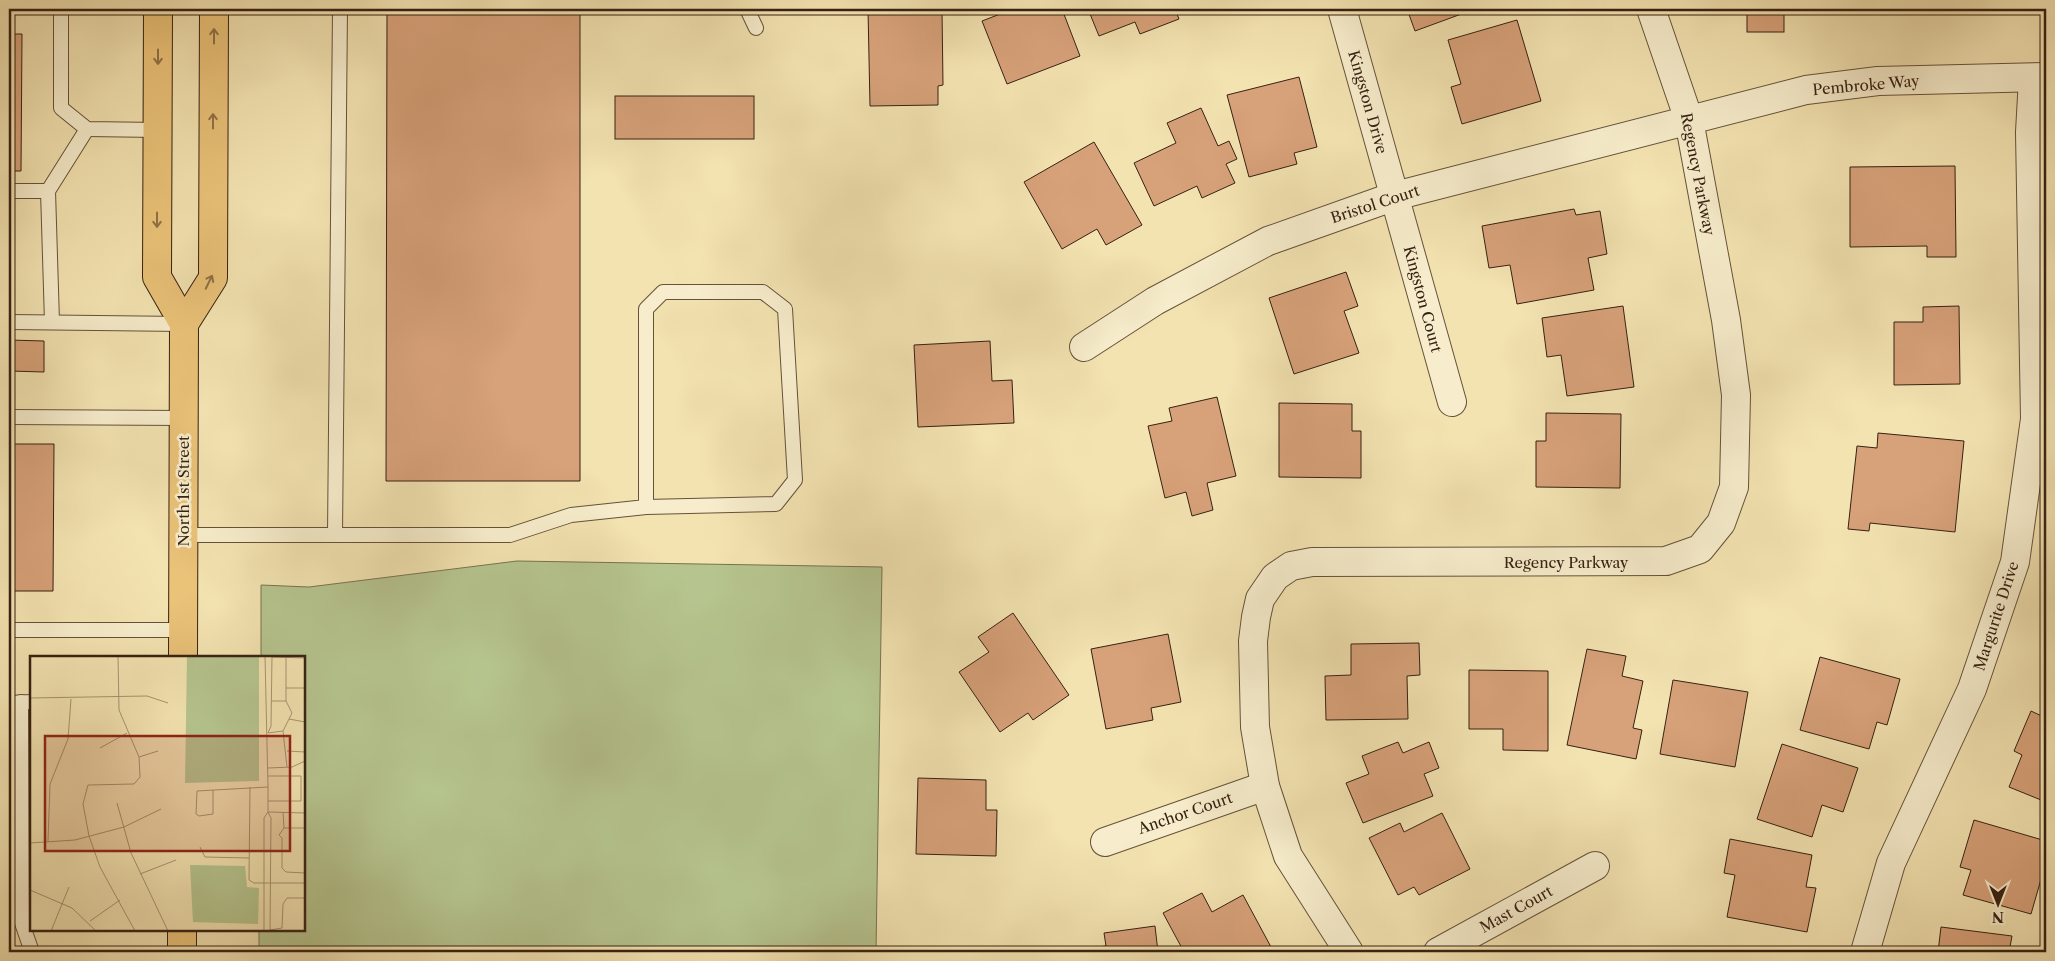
<svg xmlns="http://www.w3.org/2000/svg" width="2055" height="961" font-family="'Libre Caslon Text',serif">
	<style>
		.green { fill: #b6c58f; stroke: #767351 }
		.building { fill: #d7a179; stroke: #362113 }
		.lines { fill: none; stroke-linecap: round; stroke-linejoin: round }
		.service-casing { stroke: #65523a; stroke-width: 16 }
		.minor-casing { stroke: #65523a; stroke-width: 30 }
		.primary-casing { stroke: #362113; stroke-width: 30 }
		.service { stroke: #f7edcc; stroke-width: 14 }
		.minor { stroke: #f7edcc; stroke-width: 28 }
		.primary { stroke: #eac278; stroke-width: 28 }
		.oneway { stroke: #907246 }
		.labels { text-anchor: middle; dominant-baseline: central; stroke-width: 5; stroke-linejoin: round; paint-order: stroke }
		.street-label { font-size: 15px; fill: #362113; stroke: #f7edcc }
		.inset-road { fill: none; stroke: #a79572; stroke-width: 1 }
		.view { fill: #8f2418; fill-opacity: 0.15; stroke: #8f2418; stroke-width: 2.5 }
		.inset-edge { fill: none; stroke: #362113; stroke-width: 2.5 }
	</style>
	<rect width="100%" height="100%" fill="#f3e3b1"/>
	<filter id="stains"><feTurbulence type="fractalNoise" baseFrequency=".004" numOctaves="4"/><feColorMatrix values="0 0 0 0 .2 0 0 0 0 .09 0 0 0 0 .02 0 0 0 .5 -.17"/></filter>
	<radialGradient id="worn" r=".72"><stop offset=".6" stop-color="#630" stop-opacity="0"/><stop offset="1" stop-color="#630" stop-opacity=".3"/></radialGradient>
	<polygon class="green" points="517,561 882,567 876,952 259,952 259,930 304,930 304,657 261,657 261,585 309,587"/>
	<g class="building">
		<polygon points="387,9 580,9 580,481 386,481"/>
		<polygon points="868,9 942,10 943,85 938,86 938,105 870,106"/>
		<polygon points="1013,9 1062,9 1080,56 1007,84 982,21"/>
		<polygon points="1088,9 1175,9 1179,19 1140,34 1135,22 1099,36"/>
		<polygon points="1407,9 1475,9 1415,31"/>
		<rect x="1747" y="9" width="37" height="23"/>
		<polygon points="1847,9 1891,9 1891,10 1847,11"/>
		<polygon points="1517,20 1541,101 1462,124 1451,87 1461,84 1448,40"/>
		<polygon points="9,34 22,34 21,171 9,171"/>
		<polygon points="1299,77 1317,147 1294,153 1297,164 1249,177 1227,95"/>
		<rect x="615" y="96" width="139" height="43"/>
		<polygon points="1201,108 1218,146 1229,141 1237,159 1226,164 1235,183 1202,198 1197,186 1154,206 1134,163 1176,143 1167,123"/>
		<polygon points="1094,142 1142,225 1106,245 1097,229 1062,249 1024,182"/>
		<polygon points="1955,166 1956,257 1927,257 1927,246 1850,247 1850,167"/>
		<polygon points="1574,209 1576,215 1600,211 1607,254 1588,258 1594,290 1517,304 1510,265 1489,268 1482,226"/>
		<polygon points="1346,272 1358,306 1344,311 1359,353 1294,374 1269,298"/>
		<polygon points="1623,306 1634,387 1567,396 1561,355 1547,357 1542,318"/>
		<polygon points="1959,306 1960,384 1894,385 1894,322 1923,322 1923,307"/>
		<polygon points="9,340 44,341 44,372 9,371"/>
		<polygon points="990,341 992,381 1012,380 1014,423 918,427 914,345"/>
		<polygon points="1217,397 1236,476 1207,483 1213,510 1192,516 1186,492 1165,498 1148,426 1172,421 1169,408"/>
		<polygon points="1279,403 1352,404 1352,431 1361,431 1361,478 1279,477"/>
		<polygon points="1546,413 1621,414 1620,488 1536,487 1536,441 1546,441"/>
		<polygon points="1878,433 1964,441 1955,532 1870,523 1869,531 1848,529 1857,446 1877,448"/>
		<polygon points="9,444 54,444 53,591 9,591"/>
		<polygon points="1013,613 1069,695 1033,720 1028,713 1000,732 959,672 989,652 978,637"/>
		<polygon points="1168,634 1181,702 1151,708 1153,720 1106,729 1091,649"/>
		<polygon points="1419,643 1420,675 1407,676 1408,719 1326,720 1325,676 1351,675 1351,644"/>
		<polygon points="1587,649 1626,656 1622,676 1643,681 1633,728 1642,730 1636,759 1567,745"/>
		<polygon points="1820,657 1900,679 1887,725 1877,722 1869,749 1800,730"/>
		<polygon points="1469,670 1548,671 1548,751 1503,750 1503,729 1469,729"/>
		<polygon points="1673,680 1748,692 1735,767 1660,754"/>
		<polygon points="2031,711 2046,718 2046,802 2009,787 2022,755 2014,751"/>
		<polygon points="1398,742 1403,753 1429,742 1439,768 1424,774 1433,796 1363,823 1346,783 1369,774 1362,756"/>
		<polygon points="1782,744 1858,768 1843,812 1822,805 1812,837 1757,819"/>
		<polygon points="918,778 986,780 986,810 997,810 996,856 916,854"/>
		<polygon points="1442,813 1470,869 1419,895 1414,887 1398,895 1369,838 1400,823 1404,832"/>
		<polygon points="1974,820 2046,841 2046,862 2031,914 1963,895 1971,870 1960,867"/>
		<polygon points="1730,839 1812,855 1806,887 1816,888 1807,932 1727,917 1735,875 1724,873"/>
		<polygon points="1202,893 1212,912 1243,895 1271,947 1262,952 1184,952 1163,913"/>
		<polygon points="1155,926 1158,952 1083,952 1082,949 1106,946 1104,933"/>
		<polygon points="1941,927 2012,936 2009,952 1938,952"/>
	</g>
	<g class="lines">
		<defs>
			<g id="service">
				<polyline points="61,9 61,108 87,129 158,130"/>
				<polyline points="747,9 756,28"/>
				<polyline points="9,191 48,191 87,129"/>
				<polyline points="48,191 52,322"/>
				<polyline points="9,322 184,324"/>
				<polyline points="9,417 184,418"/>
				<polyline points="183,535 510,535 571,515 646,507 776,504 795,480 785,309 763,292 663,292 646,309 646,507"/>
				<polyline points="335,535 340,9"/>
				<polyline points="9,630 183,630"/>
				<polyline points="21,702 22,923 32,952"/>
				<polyline points="9,703 31,702"/>
				<polyline points="9,834 21,834"/>
			</g>
			<g id="minor">
				<polyline points="1342,9 1452,402"/>
				<polyline points="1084,347 1155,301 1268,241 1395,196 1806,90 1878,81 2046,77"/>
				<polyline points="1105,842 1265,786"/>
				<polyline points="1349,952 1288,856 1265,786 1255,727 1253,641 1256,617 1260,599 1275,577 1291,566 1312,562 1666,561 1700,549 1721,523 1734,487 1736,395 1726,320 1689,120 1651,9"/>
				<polyline points="1438,952 1595,866"/>
				<polyline points="1865,952 1891,863 1972,689 2015,562 2035,419 2030,132 2033,78"/>
			</g>
			<g id="primary">
				<polyline points="158,9 157,277 184,324 183,657"/>
				<polyline points="184,324 213,278 214,9"/>
				<polyline points="182,952 182,930"/>
			</g>
		</defs>
		<use href="#service" class="service-casing"/>
		<use href="#minor" class="minor-casing"/>
		<use href="#primary" class="primary-casing"/>
		<use href="#service" class="service"/>
		<use href="#minor" class="minor"/>
		<use href="#primary" class="primary"/>
	</g>
	<defs><path id="oneway-shaft" d="M-6 0H5M1.5-3L5.5 0L1.5 3" fill="none" stroke-width="1.6" stroke-linecap="round" stroke-linejoin="round" transform="scale(1.25)"/></defs>
	<g class="oneway">
		<use href="#oneway-shaft" transform="translate(214 36) rotate(-90)"/>
		<use href="#oneway-shaft" transform="translate(158 57) rotate(90)"/>
		<use href="#oneway-shaft" transform="translate(213 121) rotate(-90)"/>
		<use href="#oneway-shaft" transform="translate(157 220) rotate(90)"/>
		<use href="#oneway-shaft" transform="translate(209 282) rotate(-64)"/>
	</g>
	<g class="labels">
		<g class="street-label">
			<text transform="translate(1866 85) rotate(-5)">Pembroke Way</text>
			<text transform="translate(1368 102) rotate(74)">Kingston Drive</text>
			<text transform="translate(1698 174) rotate(79)">Regency Parkway</text>
			<text transform="translate(1375 204) rotate(-18)">Bristol Court</text>
			<text transform="translate(1423 299) rotate(75)">Kingston Court</text>
			<text transform="translate(183 491) rotate(-90)">North 1st Street</text>
			<text x="1566" y="562">Regency Parkway</text>
			<text transform="translate(1996 616) rotate(-72)">Margurite Drive</text>
			<text transform="translate(1185 813) rotate(-19)">Anchor Court</text>
			<text transform="translate(1516 909) rotate(-29)">Mast Court</text>
		</g>
	</g>
	<g transform="translate(30 656)">
		<rect width="275" height="275" fill="#f3e3b1"/>
		<path d="M157,0H229V125L155,127ZM160,209L215,210L217,231L229,232L228,268L163,266Z" fill="#b6c58f"/>
		<path class="inset-road" d="M88,0L89,54L109,101L110,121L104,128L58,129L53,148L59,180L70,211L105,275M242,1L275,2M256,32H275M0,42L117,40L138,47M241,45H256V2M259,63L275,66M253,75L257,111M238,77L253,75L262,57L256,45M238,77L241,70L242,0M70,92L97,77M257,95L275,96M109,101L128,95M238,112L262,111L275,105M220,131L219,224L224,227H275M183,134V158L169,160L166,158L167,135L238,131M238,145H271V120H238M87,147L101,197L138,275M238,156L275,157M238,156L241,162L240,275M253,156L254,172M249,179L252,182V212L256,216L275,217M249,179L254,172H275M18,185L20,128L38,83L41,43M0,187L45,184L94,171L131,153M170,191L175,201L219,202M110,218L146,204M0,234L42,252L66,275M60,265L90,244M240,274L252,272L253,248L257,242H275M21,275L39,231M185,275H219M234,275V162L238,156V131L235,0"/>
		<path class="view" d="M15,80H260V195H15Z"/>
		<rect width="275" height="275" class="inset-edge"/>
	</g>
	<rect width="2055" height="961" fill="none" stroke="#f3e3b1" stroke-width="30"/>
	<rect x="10" y="10" width="2035" height="941" fill="none" stroke="#362113" stroke-width="2.5"/>
	<rect x="15" y="15" width="2025" height="931" fill="none" stroke="#362113"/>
	<g transform="translate(1998 904) rotate(180)" stroke="#f7edcc" stroke-width="4" paint-order="stroke">
	<path d="M0-4L9 19L0 12L-9 19Z" fill="#362113"/>
	<text y="-8" font-size="14" font-weight="bold" text-anchor="middle" fill="#362113">N</text>
	</g>
	<rect width="100%" height="100%" filter="url(#stains)"/>
	<rect width="100%" height="100%" fill="url(#worn)"/>
</svg>
